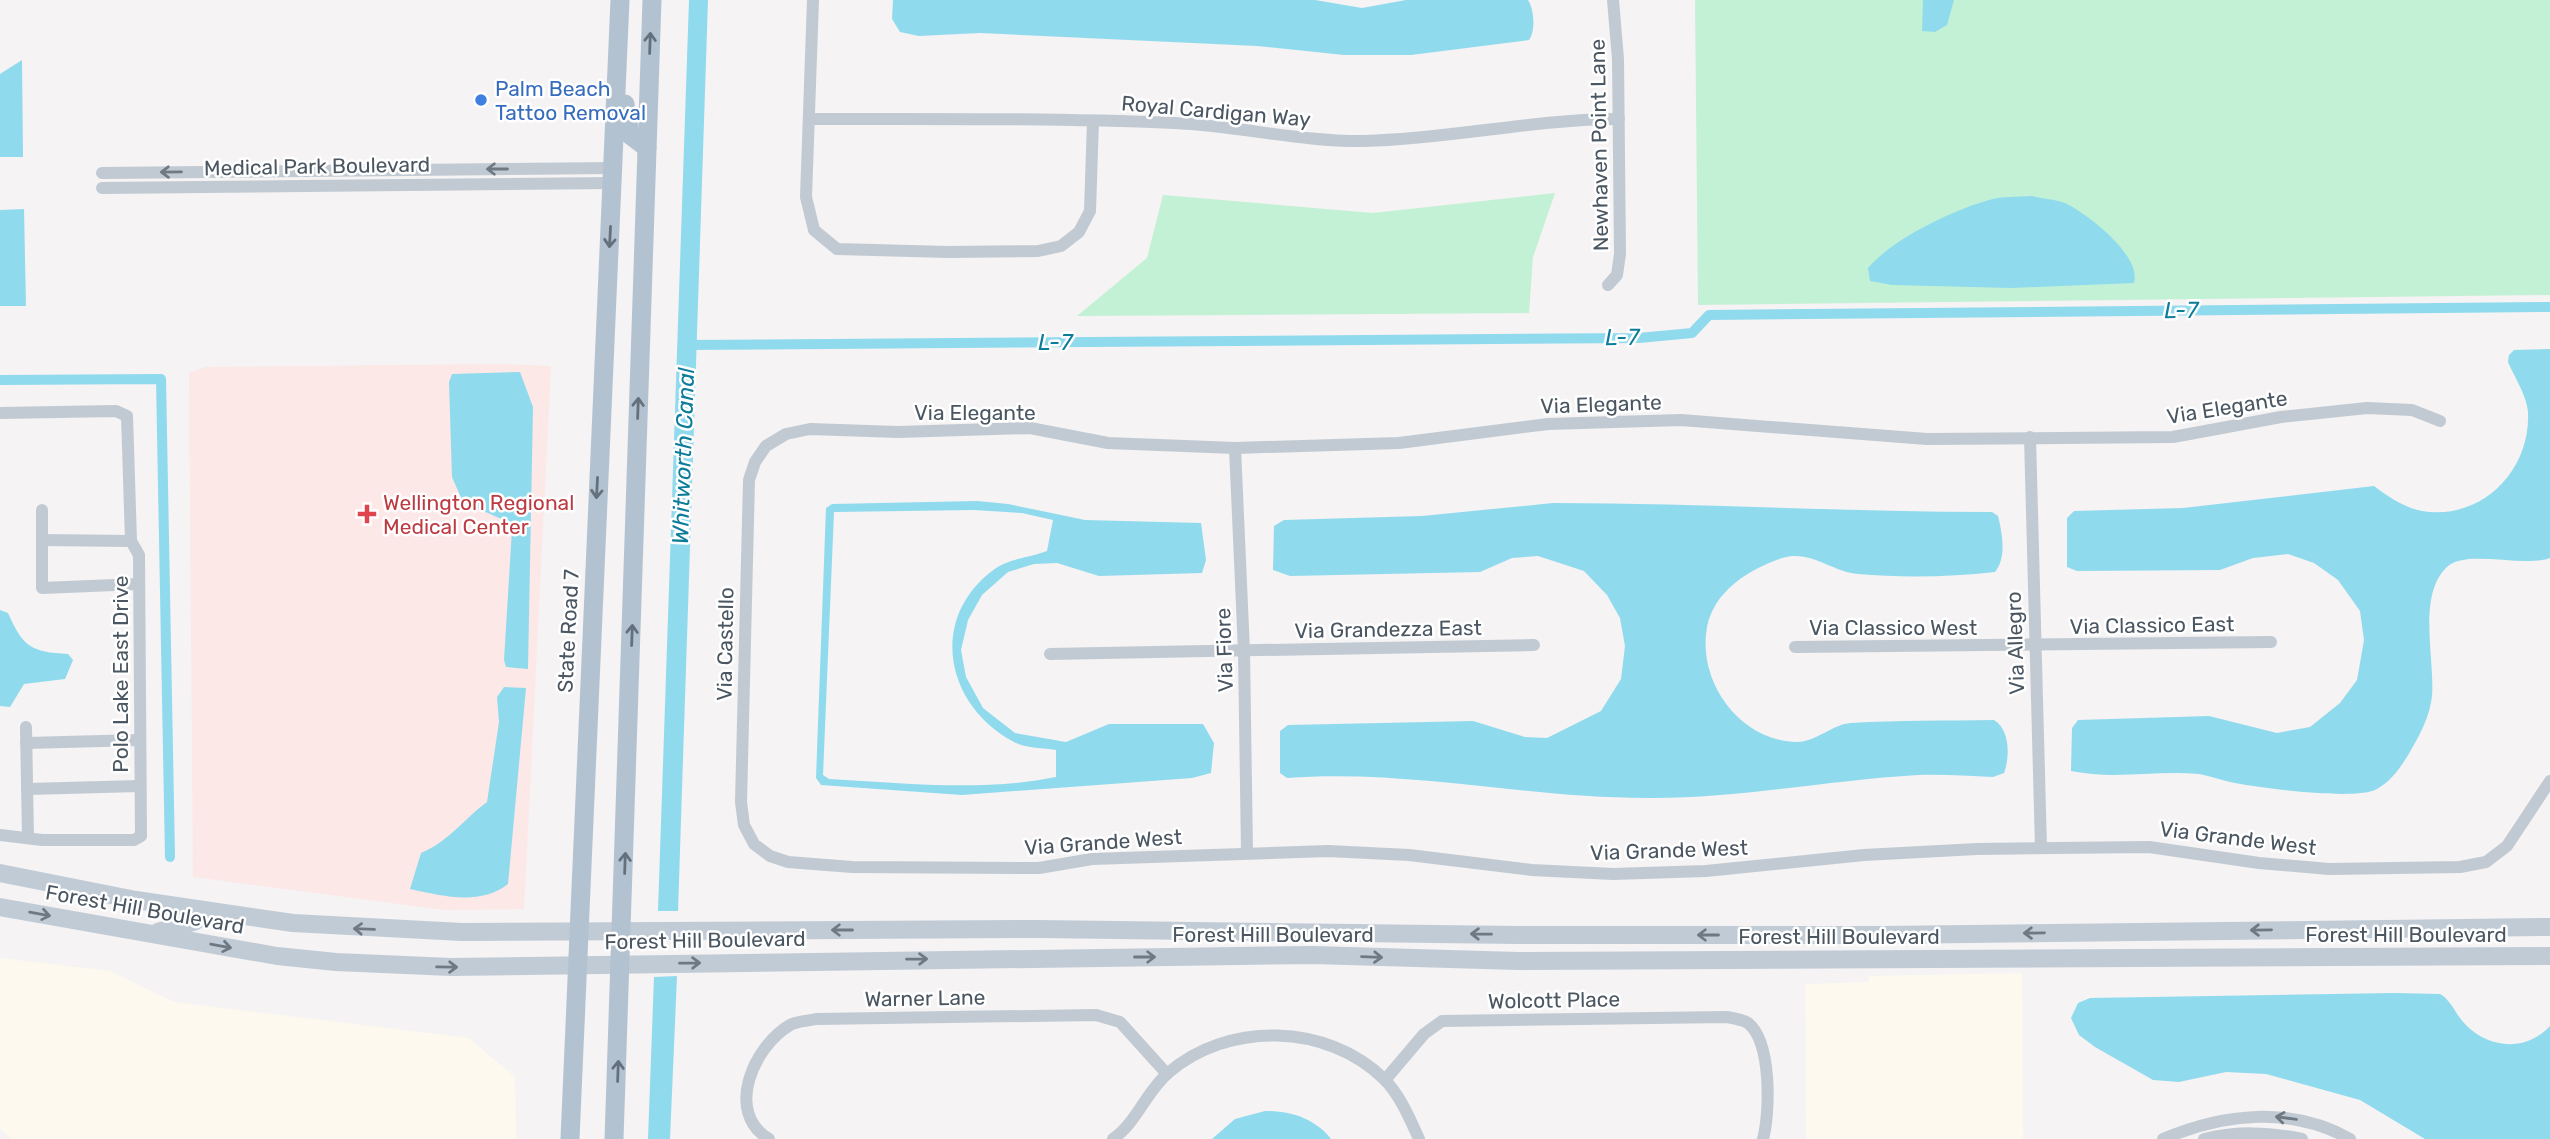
<svg xmlns="http://www.w3.org/2000/svg" width="2550" height="1139" font-family="Rubik,sans-serif">
	<style>
		.commercial { fill: #fdf9ef }
		.medical { fill: #fce8e6 }
		.green { fill: #c3f1d5 }
		.water { fill: #90daee; fill-rule: evenodd }
		.lines { fill: none; stroke-linecap: round; stroke-linejoin: round }
		.canal { stroke: #90daee; stroke-width: 10 }
		.street { stroke: #c1cad2; stroke-width: 12 }
		.secondary { stroke: #c1cbd6; stroke-width: 18 }
		.primary { stroke: #b3c2d1; stroke-width: 19 }
		.oneway { stroke: #64717d }
		.oneway2 { stroke: #6e7983 }
		.oneway3 { stroke: #6e7984 }
		.shop-dot { fill: #3f7fe0; stroke: #fff; stroke-width: 2.5 }
		.health-dot { fill: #e0444e; stroke: #fff; stroke-width: 2.5 }
		.labels { text-anchor: middle; dominant-baseline: central; stroke-width: 5; stroke-linejoin: round; paint-order: stroke }
		.shop-label { font-size: 21px; fill: #366cbe; stroke: #fff; text-anchor: start }
		.street-label { font-size: 21px; fill: #4a5661; stroke: #fff }
		.health-label { font-size: 21px; fill: #be3a42; stroke: #fff; text-anchor: start }
		.water-label { font-size: 23px; font-style: italic; fill: #0c7c9b; stroke: #fff }
	</style>
	<rect width="100%" height="100%" fill="#f5f3f3"/>
	<g class="commercial">
		<polygon points="0,958 110,971 174,1002 469,1038 515,1077 516,1139 12,1139 0,1129"/>
		<polygon points="2022,973 2023,1139 1806,1139 1805,984 1868,982 1869,976"/>
	</g>
	<polygon class="medical" points="503,364 551,366 524,909 445,910 193,877 189,373 205,367"/>
	<g class="green">
		<polygon points="1695,0 2550,0 2550,295 1698,305"/>
		<polygon points="1555,193 1533,257 1529,313 1077,316 1147,258 1163,195 1373,213"/>
	</g>
	<g class="water">
		<polygon points="689,0 708,0 678,911 658,911"/>
		<path d="M893,0H1315L1362,8L1406,0H1528C1534,9 1536,31 1529,40L1411,55H1344L1257,46L980,33L919,36L900,32L892,19Z"/>
		<polygon points="1923,0 1954,0 1947,25 1935,32 1922,31"/>
		<polygon points="22,60 23,157 0,157 0,74"/>
		<path d="M2032,196C2042,199 2055,199 2065,203C2088,214 2142,256 2134,283L2011,288L1892,285L1870,281L1868,268C1894,238 1951,211 1989,200C2002,196 2018,197 2032,196Z"/>
		<polygon points="24,209 26,306 0,306 0,210"/>
		<path d="M2550,349V558C2522,568 2466,549 2447,567C2417,595 2435,658 2432,696C2430,715 2421,733 2411,750C2403,764 2392,781 2377,789C2356,801 2261,788 2235,783C2223,781 2211,776 2199,774C2156,770 2114,780 2071,771L2072,728L2078,720L2209,716L2277,733L2310,727L2340,703L2357,680L2364,640L2360,611L2338,580L2314,563L2288,554L2253,558L2220,570L2077,571L2067,567V518L2074,511L2183,508L2374,486C2387,496 2405,508 2422,511C2481,521 2531,471 2528,412C2527,396 2514,376 2508,362L2509,355L2514,350Z"/>
		<polygon points="520,372 533,407 528,669 506,667 504,660 512,529 506,521 463,502 452,477 449,382 452,374"/>
		<path d="M977,501L1008,504L1085,520L1201,523L1206,560L1202,573L1099,576L1057,563L1034,564L1008,572L982,595L968,620L961,650L966,677L983,708L1015,733L1066,742L1109,724H1203L1214,743L1211,773L1192,778L962,795L821,785L816,778L826,508L832,504ZM974,510L1022,513L1053,520L1047,551C1029,558 1009,558 992,571C928,620 946,706 1014,742C1025,748 1043,748 1056,750V777C982,792 904,783 829,779L823,775L834,512Z"/>
		<path d="M1553,503C1699,503 1846,512 1992,512L1998,516C2002,532 2007,558 1995,572C1951,577 1902,578 1858,574C1832,572 1810,549 1782,558C1749,569 1714,591 1707,627C1697,681 1739,741 1797,742C1816,742 1833,724 1851,723C1899,720 1947,721 1994,720C2010,729 2010,757 2004,773L1993,777C1968,776 1943,774 1918,775C1830,780 1742,798 1653,798C1530,799 1410,769 1287,778L1280,773V731L1288,725L1473,721L1525,737L1547,738L1601,711L1621,679L1625,646L1620,618L1607,595L1584,571L1538,556L1512,558L1480,572L1290,576L1273,570L1274,526L1284,520L1422,516Z"/>
		<path d="M0,610L8,613C23,647 31,652 68,654L73,660L65,679L24,684L10,707L0,706Z"/>
		<path d="M504,687L526,688L508,884C480,906 443,896 410,889L421,853C448,842 464,819 487,802L499,722L497,697Z"/>
		<polygon points="677,976 670,1139 648,1139 654,977"/>
		<path d="M2394,993L2440,994C2451,1000 2456,1015 2465,1024C2489,1049 2526,1052 2550,1026V1139H2425L2360,1100L2266,1074L2226,1072L2179,1082L2153,1080L2095,1047L2079,1035L2071,1018L2078,1003L2090,998Z"/>
		<path d="M1265,1111C1291,1111 1314,1118 1331,1139H1212L1235,1119Z"/>
	</g>
	<g class="lines">
		<g class="canal">
			<polyline points="687,345 1639,338 1692,333 1709,315 2550,307"/>
			<polyline points="0,380 161,379 170,857"/>
		</g>
		<g class="street">
			<polyline points="813,0 806,197 814,230 837,249 948,252 1038,251 1061,246 1079,232 1090,211 1093,121"/>
			<path d="M809,119C931,119 1053,118 1175,123C1239,126 1302,142 1365,141C1450,139 1534,119 1619,119"/>
			<polyline points="102,173 614,168"/>
			<polyline points="102,188 613,183"/>
			<polyline points="1608,285 1617,275 1620,254 1618,59 1613,0"/>
			<polyline points="0,413 116,411 127,416 131,541 139,555 141,836 134,840 42,840 0,835"/>
			<polyline points="2440,421 2412,410 2367,408 2281,417 2173,437 1927,439 1681,420 1548,424 1399,443 1235,448 1108,443 1030,428 898,432 810,429 786,434 766,446 755,462 749,480 741,802 744,825 754,844 770,856 788,862 852,867 1039,868 1092,859 1328,851 1409,855 1532,870 1613,874 1706,871 1864,855 1977,849 2149,847 2259,863 2329,869 2460,867 2486,862 2507,846 2550,781"/>
			<polyline points="2030,437 2041,848"/>
			<polyline points="1235,448 1244,651 1247,852"/>
			<polyline points="42,510 42,588 139,584"/>
			<polyline points="42,540 131,541"/>
			<polyline points="1795,647 2271,642"/>
			<polyline points="1050,654 1534,645"/>
			<polyline points="26,727 28,837"/>
			<polyline points="26,743 140,740"/>
			<polyline points="27,789 140,786"/>
			<path d="M1385,1080L1424,1034L1442,1021L1727,1017C1733,1018 1743,1020 1748,1023C1772,1042 1770,1113 1763,1139"/>
			<path d="M769,1139C724,1112 754,1046 790,1025C797,1021 808,1021 816,1019L1096,1015L1120,1022L1167,1074"/>
			<path d="M1113,1139C1137,1122 1146,1092 1168,1073C1228,1021 1327,1023 1384,1079C1400,1095 1410,1119 1419,1139"/>
			<path d="M2163,1139C2224,1113 2291,1106 2350,1139"/>
			<path d="M2204,1139C2238,1131 2267,1132 2302,1139"/>
		</g>
		<g class="secondary">
			<polyline points="0,873 136,900 293,923 462,932 1038,929 1518,935 1883,935 2550,927"/>
			<polyline points="0,907 277,956 336,962 451,967 1313,955 1518,961 2550,956"/>
			<polyline points="158,932 196,921 204,911"/>
		</g>
		<g class="primary">
			<polyline points="625,104 630,135 647,148"/>
			<polyline points="570,1139 620,0"/>
			<polyline points="614,1139 652,0"/>
		</g>
	</g>
	<defs><path id="oneway-shaft" d="M-6 0H5M1.5-3L5.5 0L1.5 3" fill="none" stroke-width="1.6" stroke-linecap="round" stroke-linejoin="round" transform="scale(1.75)"/></defs>
	<g class="oneway">
		<use href="#oneway-shaft" transform="translate(650 43) rotate(-88)"/>
		<use href="#oneway-shaft" transform="translate(610 237) rotate(93)"/>
		<use href="#oneway-shaft" transform="translate(638 408) rotate(-88)"/>
		<use href="#oneway-shaft" transform="translate(597 488) rotate(93)"/>
		<use href="#oneway-shaft" transform="translate(632 635) rotate(-88)"/>
		<use href="#oneway-shaft" transform="translate(625 863) rotate(-88)"/>
		<use href="#oneway-shaft" transform="translate(618 1071) rotate(-88)"/>
	</g>
	<g class="oneway2">
		<use href="#oneway-shaft" transform="translate(497 169) rotate(180)"/>
		<use href="#oneway-shaft" transform="translate(171 172) rotate(179)"/>
		<use href="#oneway-shaft" transform="translate(2286 1118) rotate(-173)"/>
	</g>
	<g class="oneway3">
		<use href="#oneway-shaft" transform="translate(40 914) rotate(10)"/>
		<use href="#oneway-shaft" transform="translate(364 929) rotate(-178)"/>
		<use href="#oneway-shaft" transform="translate(842 930) rotate(180)"/>
		<use href="#oneway-shaft" transform="translate(2261 930) rotate(179)"/>
		<use href="#oneway-shaft" transform="translate(2034 933) rotate(179)"/>
		<use href="#oneway-shaft" transform="translate(1481 934) rotate(-179)"/>
		<use href="#oneway-shaft" transform="translate(1708 935) rotate(180)"/>
		<use href="#oneway-shaft" transform="translate(221 946) rotate(10)"/>
		<use href="#oneway-shaft" transform="translate(1145 957)"/>
		<use href="#oneway-shaft" transform="translate(1372 957) rotate(2)"/>
		<use href="#oneway-shaft" transform="translate(917 959) rotate(-1)"/>
		<use href="#oneway-shaft" transform="translate(690 963) rotate(-1)"/>
		<use href="#oneway-shaft" transform="translate(447 967) rotate(1)"/>
	</g>
	<circle class="shop-dot" cx="481" cy="100" r="7"/>
	<path class="health-dot" d="M363.5 503.5h7v7h7v7h-7v7h-7v-7h-7v-7h7z"/>
	<g class="labels">
		<g class="shop-label">
			<text x="495" y="88">Palm Beach<tspan x="495" dy="24">Tattoo Removal</tspan></text>
		</g>
		<g class="street-label">
			<text transform="translate(1216 111) rotate(5)">Royal Cardigan Way</text>
			<text transform="translate(1599 145) rotate(-91)">Newhaven Point Lane</text>
			<text transform="translate(317 166) rotate(-1)">Medical Park Boulevard</text>
			<text transform="translate(1601 404) rotate(-2)">Via Elegante</text>
			<text transform="translate(2227 407) rotate(-9)">Via Elegante</text>
			<text x="975" y="412">Via Elegante</text>
			<text transform="translate(2152 625) rotate(-1)">Via Classico East</text>
			<text x="1893" y="627">Via Classico West</text>
			<text transform="translate(1388 629) rotate(-1)">Via Grandezza East</text>
			<text transform="translate(568 631) rotate(-87)">State Road 7</text>
			<text transform="translate(2015 643) rotate(-92)">Via Allegro</text>
			<text transform="translate(725 644) rotate(-89)">Via Castello</text>
			<text transform="translate(1224 650) rotate(-92)">Via Fiore</text>
			<text transform="translate(120 674) rotate(-90)">Polo Lake East Drive</text>
			<text transform="translate(2238 838) rotate(7)">Via Grande West</text>
			<text transform="translate(1103 842) rotate(-4)">Via Grande West</text>
			<text transform="translate(1669 850) rotate(-2)">Via Grande West</text>
			<text transform="translate(145 909) rotate(10)">Forest Hill Boulevard</text>
			<text x="1273" y="934">Forest Hill Boulevard</text>
			<text x="2406" y="934">Forest Hill Boulevard</text>
			<text x="1839" y="936">Forest Hill Boulevard</text>
			<text transform="translate(705 940) rotate(-1)">Forest Hill Boulevard</text>
			<text transform="translate(925 998) rotate(-1)">Warner Lane</text>
			<text transform="translate(1554 1000) rotate(-1)">Wolcott Place</text>
		</g>
		<g class="health-label">
			<text x="383" y="502">Wellington Regional<tspan x="383" dy="24">Medical Center</tspan></text>
		</g>
		<g class="water-label">
			<text transform="translate(2181 310) rotate(-1)">L-7</text>
			<text transform="translate(1622 337) rotate(-1)">L-7</text>
			<text x="1055" y="342">L-7</text>
			<text transform="translate(683 456) rotate(-88)">Whitworth Canal</text>
		</g>
	</g>
</svg>
